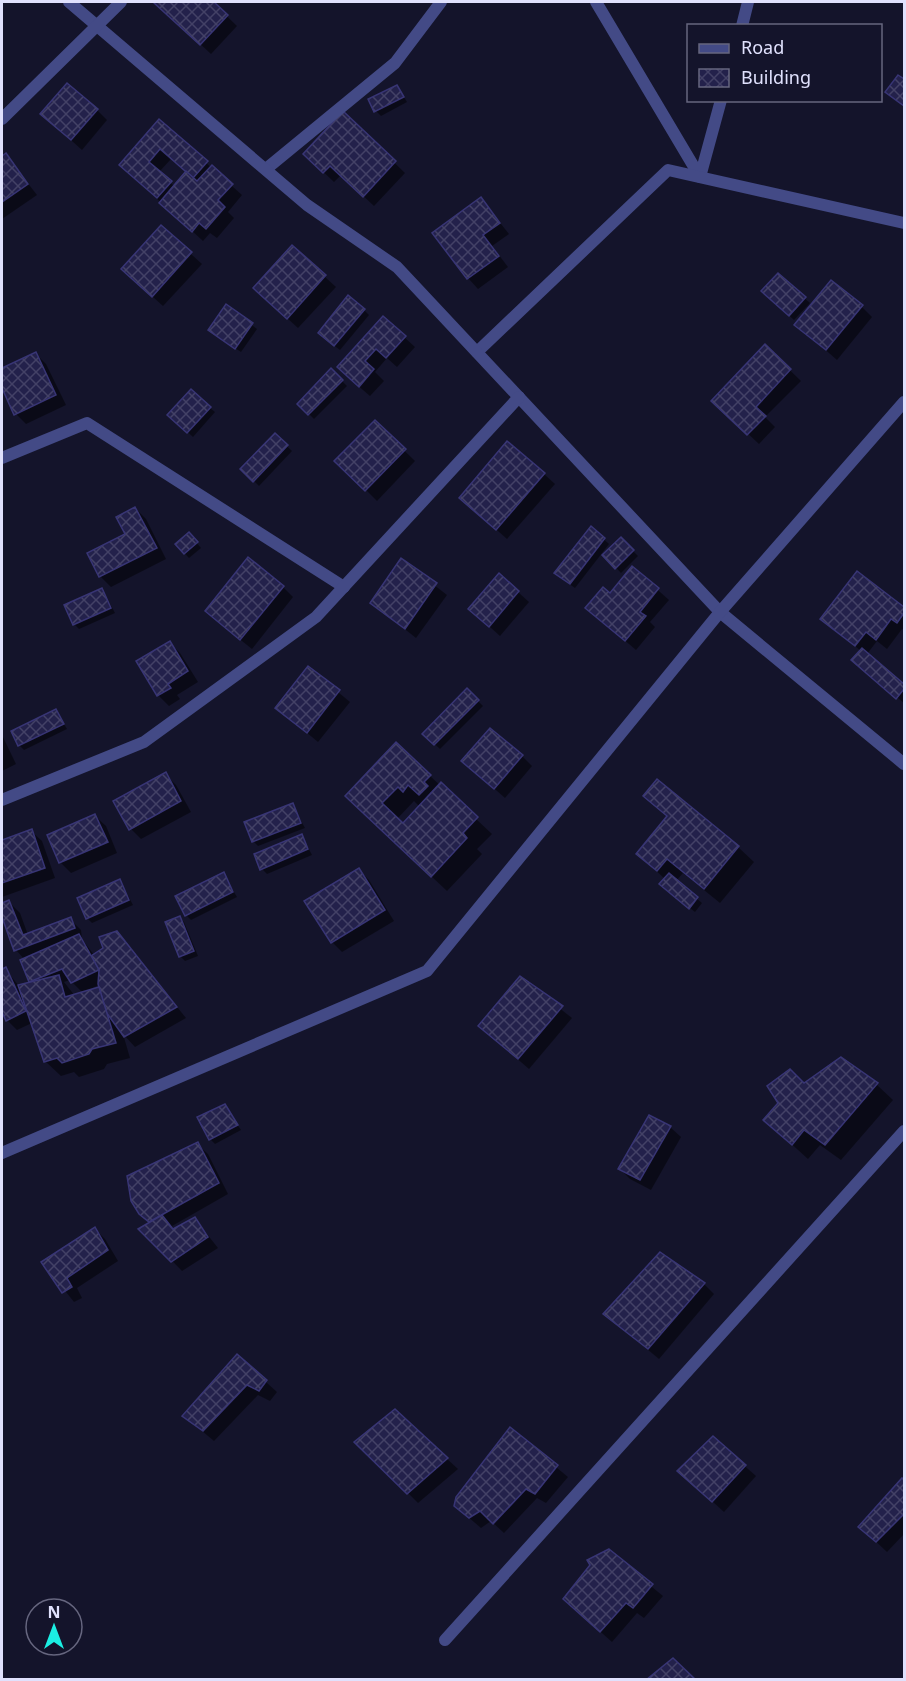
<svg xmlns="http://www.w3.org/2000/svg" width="906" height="1681" font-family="'Noto Sans',sans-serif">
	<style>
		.shadow { fill: #0007; fill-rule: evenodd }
		.building { fill: url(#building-cross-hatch); stroke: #383575; stroke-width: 1.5 }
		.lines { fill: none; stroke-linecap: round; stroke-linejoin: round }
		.service { stroke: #434a86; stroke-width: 12 }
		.minor { stroke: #434a86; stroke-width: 12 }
	</style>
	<defs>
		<pattern id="building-cross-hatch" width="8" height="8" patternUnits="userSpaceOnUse" patternTransform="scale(1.5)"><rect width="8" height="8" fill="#23214b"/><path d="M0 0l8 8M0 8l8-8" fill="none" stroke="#434166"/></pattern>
	</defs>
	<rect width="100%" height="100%" fill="#14142b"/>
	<g class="shadow">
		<polygon points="155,2 212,2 237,26 211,54"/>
		<polygon points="899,77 904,81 904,107 887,92"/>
		<polygon points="397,86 407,102 381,116 376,111"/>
		<polygon points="97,110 107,120 82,150 53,124"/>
		<polygon points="343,113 405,173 374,206 341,175 334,182 315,164"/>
		<path d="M159,121L242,195L228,212L234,218L217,238L210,233L203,241L131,175ZM172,158L188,172L175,187L159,172Z"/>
		<polygon points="6,155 37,195 2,219 2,158"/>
		<polygon points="481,199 509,234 492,246 508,267 478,289 468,278"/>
		<polygon points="161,227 202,264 163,306 133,279"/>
		<polygon points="292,247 336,287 298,328 265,298"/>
		<polygon points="778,275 810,303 794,320 763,291"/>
		<polygon points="227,306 257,329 241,352 215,335"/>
		<polygon points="862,307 872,317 837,360 796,324"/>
		<polygon points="364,310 369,315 340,350 324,338"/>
		<polygon points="383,318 415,347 397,367 387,358 375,372 384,381 370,396 349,378"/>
		<polygon points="765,346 801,381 765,417 775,427 759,444 713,401"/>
		<polygon points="36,354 46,364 66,405 26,424 16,414 2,385 2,370"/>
		<polygon points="331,370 347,386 314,419 299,404"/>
		<polygon points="210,408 215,412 193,437 169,415"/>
		<polygon points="375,422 415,461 377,501 337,461"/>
		<polygon points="275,435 292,451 259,486 242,469"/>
		<polygon points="544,474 555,484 507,539 461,498"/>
		<polygon points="135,508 146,519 166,559 111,587 100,576 89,554 127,535"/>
		<polygon points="591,528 609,544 575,588 561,578"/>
		<polygon points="189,534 201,548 189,558 177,545"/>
		<polygon points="621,539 638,556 621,573 604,555"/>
		<polygon points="402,560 447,595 416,638 372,603"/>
		<polygon points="633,568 669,600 650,622 655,627 636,650 587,608 610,595"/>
		<polygon points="858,573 904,609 904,630 902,629 887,649 877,641 867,654 904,686 904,703 858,665 861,651 822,619"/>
		<polygon points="499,575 529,602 500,636 470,609"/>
		<polygon points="283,587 293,597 252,649 217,621"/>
		<polygon points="102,589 115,613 79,629 74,624"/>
		<polygon points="170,643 180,653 198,682 177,695 180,699 169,706 158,695 138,662"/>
		<polygon points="309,668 350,702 318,742 277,708"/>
		<polygon points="467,690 483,706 440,749 424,734"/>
		<polygon points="56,711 67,729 24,750 19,745"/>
		<polygon points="2,735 16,764 2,771"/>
		<path d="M396,744L492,834L477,849L482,854L447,891L362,811ZM414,801L420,807L403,825L397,819Z"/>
		<polygon points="522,756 532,766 505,798 463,761"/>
		<polygon points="165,774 176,785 191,812 141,839 131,829"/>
		<polygon points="645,796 738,847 754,862 720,903 683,873 676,881 702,903 695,912 666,889 665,879 638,854 668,818"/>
		<polygon points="292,805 305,828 258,846 253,841"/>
		<polygon points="95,816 106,826 117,853 71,873 60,862"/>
		<polygon points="31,831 42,841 55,878 2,897 2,842"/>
		<polygon points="302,836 312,855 267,874 262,869"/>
		<polygon points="359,870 369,880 394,921 342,952 332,942"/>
		<polygon points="223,874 237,897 191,920 186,915"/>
		<polygon points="120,881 133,905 92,923 87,918"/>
		<path d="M9,902L20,913L28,935L70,919L81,930L82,939L94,955L105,948L117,933L186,1018L135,1047L123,1034L130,1058L107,1064L104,1069L79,1077L74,1072L61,1076L45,1061L32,1023L17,1030L7,1020L2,1008V970L5,969L19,986L33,983L25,960L16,950L2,913V905ZM70,980L83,993L75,996L64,982ZM99,985L100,988L91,991L90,989Z"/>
		<polygon points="179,917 184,922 198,956 185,961 180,956"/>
		<polygon points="521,978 572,1018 529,1069 491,1036"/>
		<polygon points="841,1059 877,1085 893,1100 841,1160 820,1145 808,1159 765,1120 804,1085"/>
		<polygon points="224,1105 241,1130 215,1144 210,1139"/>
		<polygon points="670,1127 681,1137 651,1190 630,1179 620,1169"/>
		<polygon points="197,1144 208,1154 228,1194 172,1226 175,1230 195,1219 218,1248 182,1271 141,1229 151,1223 140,1213"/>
		<polygon points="95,1229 105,1239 118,1261 77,1288 82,1298 74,1302 43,1263"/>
		<polygon points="704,1284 714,1294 659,1359 605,1314"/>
		<polygon points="237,1356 277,1392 270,1401 258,1395 214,1441 184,1416"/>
		<polygon points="395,1411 458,1469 418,1503 357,1442"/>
		<polygon points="510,1429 568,1477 546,1503 537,1498 504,1533 491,1521 481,1528 467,1516"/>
		<polygon points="713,1438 756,1476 724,1512 690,1481"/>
		<polygon points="902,1480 904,1534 887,1552 871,1537"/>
		<polygon points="608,1551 663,1596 644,1618 637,1613 612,1642 575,1609"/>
	</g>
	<g class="building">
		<polygon points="153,2 214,2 228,15 200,45"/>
		<polygon points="898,75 904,79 904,106 885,92"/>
		<polygon points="67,83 98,109 71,140 40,114"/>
		<polygon points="397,85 404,97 374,112 368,99"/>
		<polygon points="343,111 396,161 363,197 330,166 323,173 303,154"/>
		<polygon points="159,119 208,161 193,178 160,149 149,162 172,181 157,198 119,165"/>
		<polygon points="6,153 28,184 2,202 2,156"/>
		<polygon points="212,165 233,184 218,200 225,207 206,229 199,223 192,232 159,203 186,171 197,181"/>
		<polygon points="481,197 500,223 483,235 499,256 467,279 432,233"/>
		<polygon points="161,225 192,252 152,297 121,269"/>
		<polygon points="292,245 326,275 287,319 253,288"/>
		<polygon points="778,273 806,297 789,316 761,291"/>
		<polygon points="831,280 863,305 826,350 794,325"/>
		<polygon points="348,295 365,309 334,346 318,333"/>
		<polygon points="226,304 253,323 235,349 208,330"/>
		<polygon points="383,316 406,336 386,358 376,349 365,361 374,369 359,387 337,367"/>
		<polygon points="765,344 791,369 756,407 766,416 747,435 711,401"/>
		<polygon points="36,352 56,395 14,415 2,388 2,368"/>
		<polygon points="331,368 343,380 308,415 297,404"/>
		<polygon points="191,389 211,407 187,433 167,415"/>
		<polygon points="375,420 406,449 365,491 334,461"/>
		<polygon points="275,433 288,445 253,482 240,469"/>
		<polygon points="507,441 545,473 496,530 459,498"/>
		<polygon points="135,507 157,548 99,577 87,553 125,534 116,517"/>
		<polygon points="591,526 605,538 570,584 554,573"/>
		<polygon points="189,532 198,542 184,554 175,544"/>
		<polygon points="621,537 634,550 615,569 602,555"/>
		<polygon points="248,557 284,586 240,640 205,611"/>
		<polygon points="401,558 437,583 405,629 370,603"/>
		<polygon points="632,566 659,588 640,612 646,616 625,641 585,608 603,587 610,593"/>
		<polygon points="857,571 904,607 904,613 897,623 891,619 876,640 866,632 855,646 820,619"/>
		<polygon points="499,573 519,591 489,627 468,609"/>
		<polygon points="102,588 111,608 73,625 64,605"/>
		<polygon points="170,641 188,671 168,684 171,688 157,696 136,661"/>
		<polygon points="862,648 904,684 904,689 896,699 851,660"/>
		<polygon points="308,666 340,690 307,733 275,708"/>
		<polygon points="467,688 479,700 434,745 422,734"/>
		<polygon points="56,709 64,724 18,746 11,731"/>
		<polygon points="490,728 523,755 494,789 461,761"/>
		<polygon points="396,742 431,775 424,782 428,786 419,795 408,785 403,792 398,787 382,803 403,823 441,782 478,817 463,833 467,838 431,877 345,796"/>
		<polygon points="166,772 181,801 129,830 113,801"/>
		<polygon points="657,779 739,846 704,889 667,859 657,871 636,854 667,816 643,796"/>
		<polygon points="293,803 301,823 252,842 244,822"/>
		<polygon points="95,814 108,842 59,863 47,835"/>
		<polygon points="32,829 45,868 2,883 2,840"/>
		<polygon points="302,834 308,849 260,870 254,854"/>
		<polygon points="359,868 385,910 331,943 304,901"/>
		<polygon points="224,872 233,892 185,916 175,896"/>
		<polygon points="669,873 698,897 689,909 659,884"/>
		<polygon points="120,879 129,900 86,919 77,898"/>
		<polygon points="9,900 23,935 71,917 75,928 14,951 2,917 2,903"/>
		<polygon points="180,916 194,951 179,957 165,922"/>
		<polygon points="117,931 177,1007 124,1037 106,1012 98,984 99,970 91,956 103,948 99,937"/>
		<polygon points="79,934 99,970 71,983 62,969 29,982 20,960"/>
		<polygon points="6,967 26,1011 6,1021 2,1012 2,969"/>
		<polygon points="59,975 65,997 99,987 116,1043 92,1049 89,1054 62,1063 57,1058 44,1062 18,985"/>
		<polygon points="520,976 563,1006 518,1059 478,1026"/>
		<polygon points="841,1057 878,1083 825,1145 804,1130 792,1145 763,1120 778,1103 767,1086 790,1069 804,1083"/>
		<polygon points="225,1104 238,1125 209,1140 197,1117"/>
		<polygon points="649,1115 671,1126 640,1180 618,1169"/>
		<polygon points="198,1142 219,1183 149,1222 139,1214 131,1201 127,1176"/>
		<polygon points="162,1215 173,1229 195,1217 208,1237 171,1262 138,1229"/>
		<polygon points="95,1227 108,1250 67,1278 72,1287 62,1293 41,1262"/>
		<polygon points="660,1252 705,1283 648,1349 603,1314"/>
		<polygon points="237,1354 267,1380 259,1391 247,1385 203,1431 182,1416"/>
		<polygon points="395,1409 448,1458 407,1494 354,1442"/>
		<polygon points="510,1427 558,1465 535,1494 526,1489 493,1524 480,1511 469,1518 454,1506 456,1497"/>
		<polygon points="713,1436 746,1465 712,1502 677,1471"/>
		<polygon points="902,1478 904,1479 904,1514 876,1542 858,1527"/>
		<polygon points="609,1549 653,1584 633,1608 626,1603 600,1632 563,1599 590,1565 587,1560"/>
		<polygon points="673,1658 696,1680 646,1680"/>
	</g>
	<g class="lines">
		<g class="service">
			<polyline points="596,2 700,177 721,100"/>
			<polyline points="742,26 748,2"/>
			<polyline points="266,169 395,63 441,2"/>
			<polyline points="477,352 668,170 904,223"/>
		</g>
		<g class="minor">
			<polyline points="69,2 307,205 397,267 720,612 904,764"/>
			<polyline points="2,119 121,2"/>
			<polyline points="2,458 87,423 344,587"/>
			<polyline points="2,800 144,742 316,617 519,397"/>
			<polyline points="2,1153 427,971 720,612 904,402"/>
			<polyline points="445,1640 904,1131"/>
		</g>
	</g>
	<rect width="906" height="1681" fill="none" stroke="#e0e1fd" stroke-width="6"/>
	<rect x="687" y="24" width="195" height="78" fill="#14142b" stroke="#66667f" stroke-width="1.5"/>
	<rect x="699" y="44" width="30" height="9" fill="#434a86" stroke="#66667f" stroke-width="1.5"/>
	<text x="741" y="54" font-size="18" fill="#e0e1fd">Road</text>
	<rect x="699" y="69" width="30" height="18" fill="url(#building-cross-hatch)" stroke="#66667f" stroke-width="1.5"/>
	<text x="741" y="84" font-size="18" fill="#e0e1fd">Building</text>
	<g transform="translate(54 1627)"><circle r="28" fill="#14142b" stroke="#66667f" stroke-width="1.5"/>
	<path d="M0-4.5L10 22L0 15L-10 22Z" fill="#1beee3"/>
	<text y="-9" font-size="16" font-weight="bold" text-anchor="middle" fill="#e0e1fd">N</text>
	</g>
</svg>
